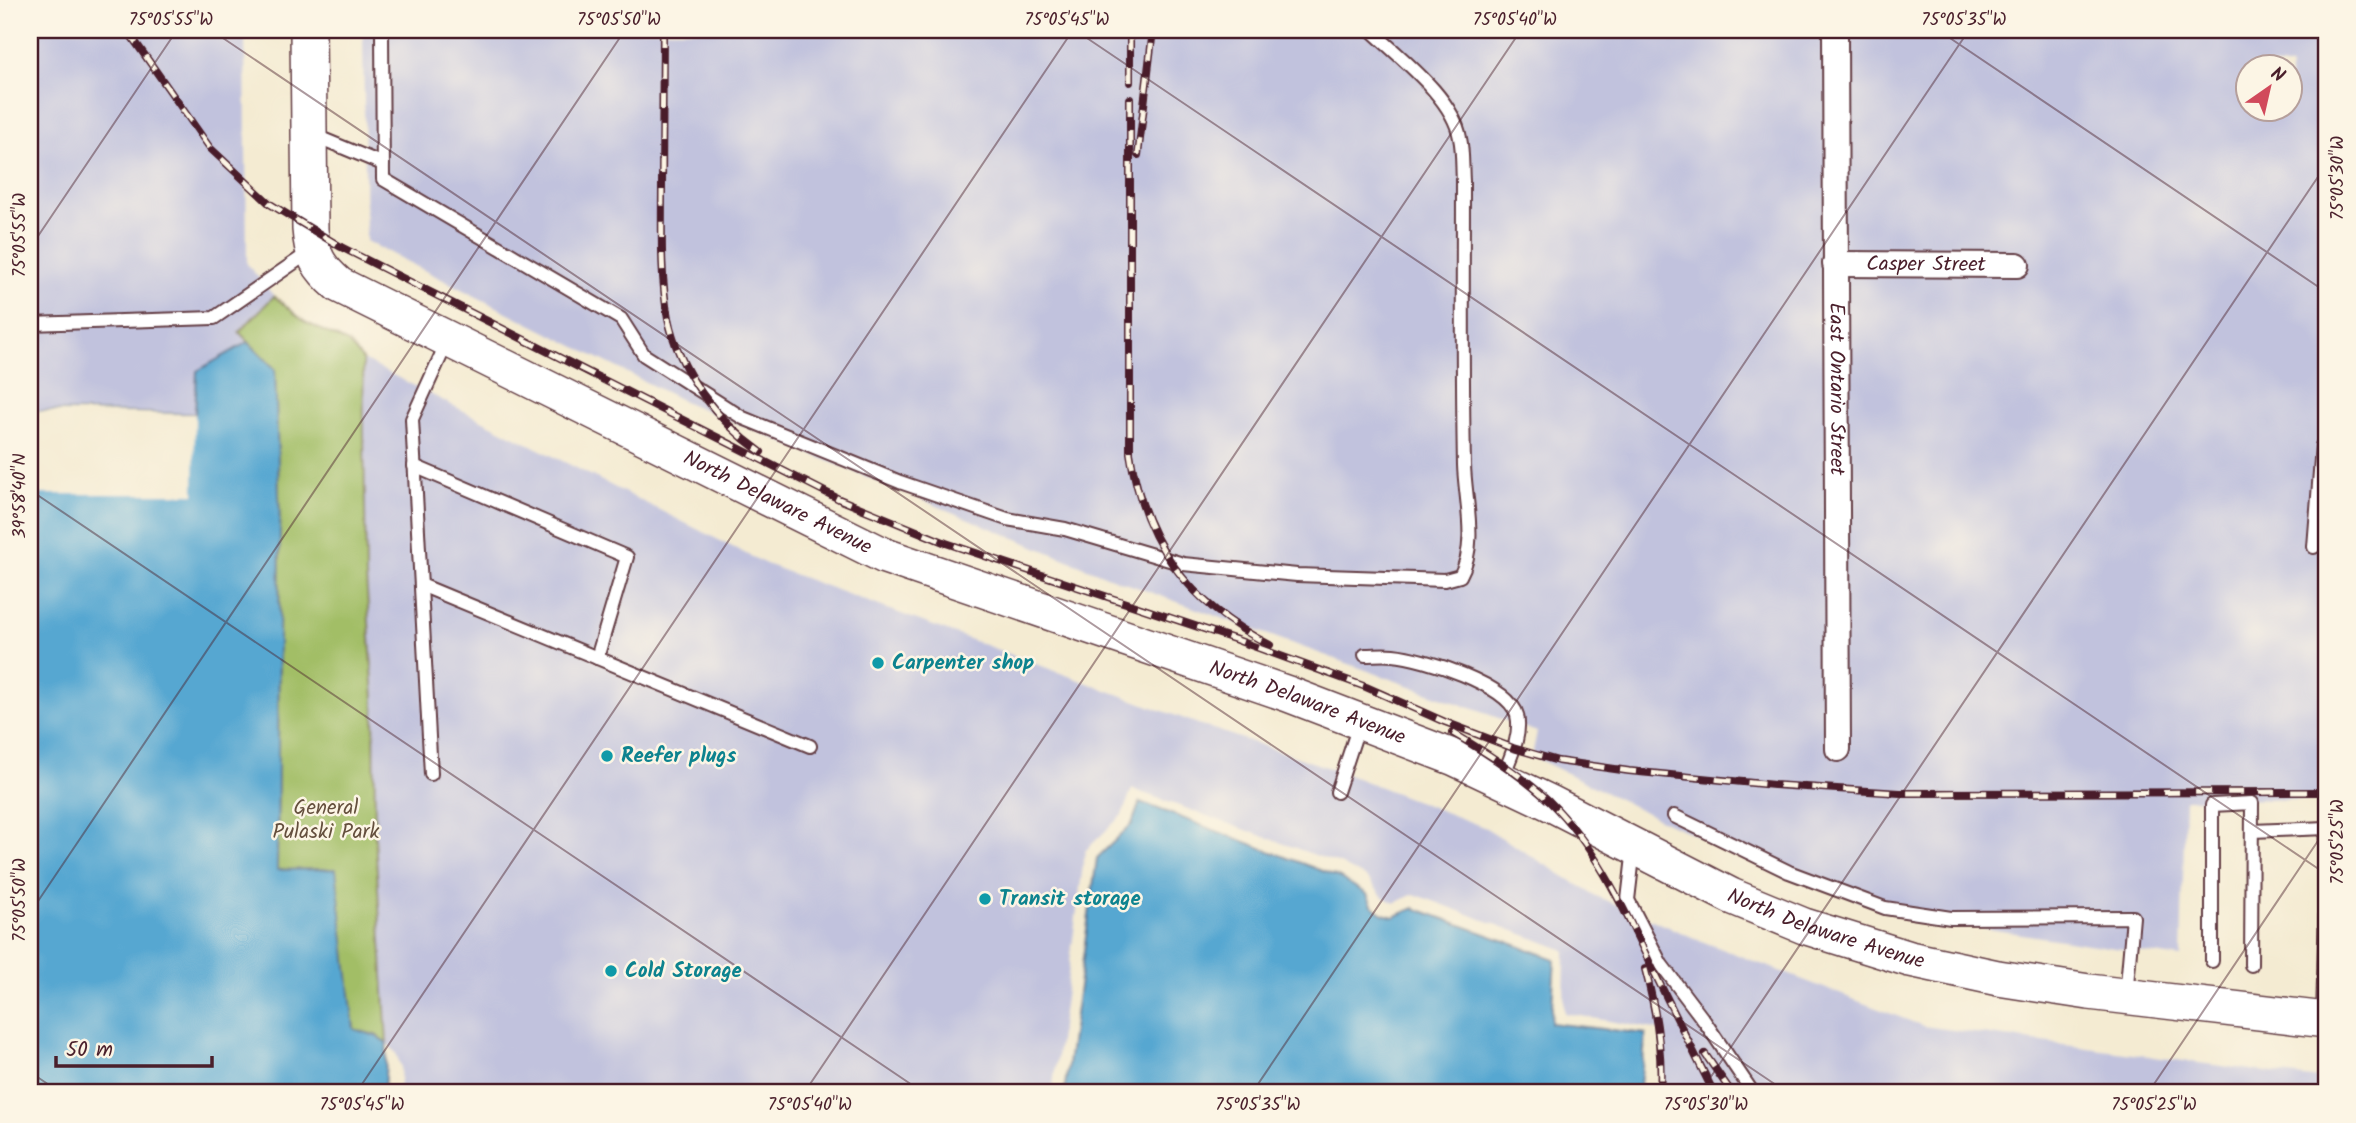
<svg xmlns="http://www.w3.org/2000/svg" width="2356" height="1123" font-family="Kalam,sans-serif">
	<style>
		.industrial { fill: #c1c2dd; fill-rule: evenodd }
		.green { fill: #a2be66; stroke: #766e48; stroke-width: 2 }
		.water { fill: #56a7d1; stroke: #50637e; stroke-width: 2 }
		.pier { fill: #f4ebd2 }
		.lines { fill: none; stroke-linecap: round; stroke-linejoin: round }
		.lane-casing { stroke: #643e44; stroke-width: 16 }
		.street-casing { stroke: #643e44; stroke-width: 28 }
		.secondary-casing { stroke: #643e44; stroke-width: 38 }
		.lane { stroke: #fff; stroke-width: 12 }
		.street { stroke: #fff; stroke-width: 24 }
		.secondary { stroke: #fff; stroke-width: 35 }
		.rail-casing { stroke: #4a1f2b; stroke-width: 8 }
		.rail { stroke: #fcf5e5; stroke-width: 5; stroke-dasharray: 16; stroke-linecap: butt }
		.ticks { fill: none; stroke: #4a1f2b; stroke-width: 2; stroke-opacity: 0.45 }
		.culture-dot { fill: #0f9aa8; stroke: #fcf5e5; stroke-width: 2.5 }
		.labels { text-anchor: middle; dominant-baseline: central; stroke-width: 5; stroke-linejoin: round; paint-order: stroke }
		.street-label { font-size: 21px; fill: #4a1f2b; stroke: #fcf5e5 }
		.culture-label { font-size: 21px; font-weight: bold; fill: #0d838f; stroke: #fcf5e5; text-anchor: start }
		.park-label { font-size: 21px; fill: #644f3d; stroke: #fcf5e5 }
		.neatline { fill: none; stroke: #4a1f2b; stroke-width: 2.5 }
		.ticks-label { font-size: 18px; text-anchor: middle; fill: #4a1f2b }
	</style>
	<rect width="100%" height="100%" fill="#fcf5e5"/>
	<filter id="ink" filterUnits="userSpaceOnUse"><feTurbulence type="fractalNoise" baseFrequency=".0143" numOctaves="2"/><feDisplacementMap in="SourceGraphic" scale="14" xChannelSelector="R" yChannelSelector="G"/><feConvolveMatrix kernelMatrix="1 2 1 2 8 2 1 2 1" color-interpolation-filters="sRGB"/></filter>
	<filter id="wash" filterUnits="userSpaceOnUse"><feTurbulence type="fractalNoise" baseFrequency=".00686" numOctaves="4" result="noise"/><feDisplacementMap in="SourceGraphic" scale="28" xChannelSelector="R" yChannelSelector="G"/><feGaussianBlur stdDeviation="1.57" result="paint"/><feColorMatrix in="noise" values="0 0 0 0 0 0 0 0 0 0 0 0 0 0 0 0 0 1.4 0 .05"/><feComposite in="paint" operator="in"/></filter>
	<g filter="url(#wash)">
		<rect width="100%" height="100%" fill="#f4ebd2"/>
		<g class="industrial">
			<polygon points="30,30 245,30 247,264 274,296 240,332 248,342 197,371 195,414 30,411"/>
			<path d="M363,30H2326V800L2185,799L2181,958L1896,915L1669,824L1532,756L1537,732L1114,579L683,401L366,241ZM2248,66H2290V108H2248Z"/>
			<polygon points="363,360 766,564 1201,725 1344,773 1486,828 1596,896 1704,942 1923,1026 2326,1080 2326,1093 1658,1093 1666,1031 1564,1013 1565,950 1414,894 1395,903 1383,897 1368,879 1340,864 1132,789 1122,815 1085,851 1052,1093 399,1093 401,1067 396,1053 387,1043 384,1020 375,837 374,699 366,576"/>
		</g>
		<polygon class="green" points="274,296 305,322 348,343 363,360 366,576 374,699 375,837 387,1043 376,1035 354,1030 335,869 277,870 280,526 275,369 239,332"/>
		<g class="water">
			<polygon points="248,342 275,369 280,526 277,870 336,869 354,1029 376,1036 387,1043 384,1093 30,1093 30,411 195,414 197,371"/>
			<polygon points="1140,802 1338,877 1367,894 1372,905 1383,914 1394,917 1414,908 1555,959 1551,1023 1646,1034 1639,1093 1064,1093 1097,858 1132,824"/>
		</g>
		<polygon class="pier" points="30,411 195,414 194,494 30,494"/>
	</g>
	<g filter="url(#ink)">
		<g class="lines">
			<defs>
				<g id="lane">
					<path d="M382,30L383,179L621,319L644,355L743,418L900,482L1007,519L1065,529L1183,564L1297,575L1445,580L1460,576C1478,544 1465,500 1464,465C1462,371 1463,276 1463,181C1462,167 1463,151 1460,138C1453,97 1400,58 1371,30"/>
					<polyline points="313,135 383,164"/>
					<polyline points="30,324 214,318 311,251"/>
					<polyline points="414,466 627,557 597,658"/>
					<polyline points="2314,547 2322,446 2326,445"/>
					<polyline points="421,585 810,746"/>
					<path d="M1365,655C1374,655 1384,654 1393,655C1423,658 1508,684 1517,715C1522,736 1509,760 1502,779"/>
					<polyline points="431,774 412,419 448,340"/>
					<polyline points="1337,792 1359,725"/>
					<polyline points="1674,816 1789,872 1885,908 1951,918 2133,917 2126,996"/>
					<polyline points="2325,828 2326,844"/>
					<polyline points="2252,831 2326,828"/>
					<polyline points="1634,848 1628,900 1661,964 1705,1022 1753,1093"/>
					<polyline points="2212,961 2212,805 2252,803 2251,965"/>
					<polyline points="2323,1016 2326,904"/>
				</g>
				<g id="street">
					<path id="s1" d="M1835,30L1838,749"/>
					<path id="s2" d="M1835,264L2017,265"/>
				</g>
				<g id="secondary">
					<path id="s3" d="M308,30L310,229C312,256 318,267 339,285L885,556L1288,694L1455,758L1550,803L1731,896L1804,926L1910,959L1998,978L2089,992L2326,1020"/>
				</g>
			</defs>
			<use href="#lane" class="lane-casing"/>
			<use href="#street" class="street-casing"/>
			<use href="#secondary" class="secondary-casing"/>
			<use href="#lane" class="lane"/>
			<use href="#street" class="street"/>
			<use href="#secondary" class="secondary"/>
			<defs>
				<g id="rail">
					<polyline points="127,30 210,148 270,204 341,247 839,499 946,543 1234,639 1366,687 1445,722 1513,748 1558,761 1629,771 1774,785 1900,793 2326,792"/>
					<path d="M663,30C663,81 662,133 662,185C662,229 660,275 668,318C679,372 717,421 761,452"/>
					<polyline points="1130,82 1130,30"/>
					<path d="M1130,99V453C1144,543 1188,603 1270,645"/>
					<polyline points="1138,155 1153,30"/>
					<path d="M1453,733C1487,753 1520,774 1549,801C1600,851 1627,916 1657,978C1676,1017 1695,1055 1714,1093"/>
					<path d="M1645,969C1656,1010 1663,1051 1660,1093"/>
					<polyline points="1705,1054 1732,1093"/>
				</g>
			</defs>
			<use href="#rail" class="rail-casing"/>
			<use href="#rail" class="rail"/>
		</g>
	</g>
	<path class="ticks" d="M211,30L1788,1093M1075,30L2326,874M1938,30L2326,292M30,248L177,30M30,490L924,1093M30,913L625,30M30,1072L61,1093M356,1093L1073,30M804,1093L1521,30M1252,1093L1969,30M1700,1093L2326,165M2148,1093L2326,829"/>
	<g class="culture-dot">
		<circle cx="878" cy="663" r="7"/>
		<circle cx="607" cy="756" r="7"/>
		<circle cx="985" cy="899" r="7"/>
		<circle cx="611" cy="971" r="7"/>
	</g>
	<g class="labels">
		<g class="street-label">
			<text stroke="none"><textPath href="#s2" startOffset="91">Casper Street</textPath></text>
			<text stroke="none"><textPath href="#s1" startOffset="359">East Ontario Street</textPath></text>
			<text stroke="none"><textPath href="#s3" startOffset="754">North Delaware Avenue</textPath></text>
			<text stroke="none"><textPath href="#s3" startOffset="1321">North Delaware Avenue</textPath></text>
			<text stroke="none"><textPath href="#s3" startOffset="1888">North Delaware Avenue</textPath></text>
		</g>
		<g class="culture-label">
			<text x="892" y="663">Carpenter shop</text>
			<text x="621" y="756">Reefer plugs</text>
			<text x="999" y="899">Transit storage</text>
			<text x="625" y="971">Cold Storage</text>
		</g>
		<g class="park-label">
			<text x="326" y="808">General<tspan x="326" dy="24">Pulaski Park</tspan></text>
		</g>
	</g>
	<rect width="2356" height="1123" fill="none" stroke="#fcf5e5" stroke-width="77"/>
	<g transform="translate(2269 88) rotate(34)"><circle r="33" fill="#fcf5e5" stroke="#b59f9b" stroke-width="2"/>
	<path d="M0-5L12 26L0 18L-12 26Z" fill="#d1495b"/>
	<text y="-10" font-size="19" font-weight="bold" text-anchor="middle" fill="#4a1f2b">N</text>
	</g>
	<path d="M56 1056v10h156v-10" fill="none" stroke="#4a1f2b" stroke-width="3.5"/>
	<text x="66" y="1056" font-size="21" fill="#4a1f2b" stroke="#fcf5e5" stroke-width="5" paint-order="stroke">50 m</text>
	<rect x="38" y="38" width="2280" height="1046" class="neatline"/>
	<g class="ticks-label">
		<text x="171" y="25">75°05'55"W</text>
		<text x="619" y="25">75°05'50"W</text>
		<text x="1067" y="25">75°05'45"W</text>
		<text x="1515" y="25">75°05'40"W</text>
		<text x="1964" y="25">75°05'35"W</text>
		<text transform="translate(2337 178) rotate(-90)" y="6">75°05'30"W</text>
		<text transform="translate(19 235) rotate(-90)" y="6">75°05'55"W</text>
		<text transform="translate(19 496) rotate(-90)" y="6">39°58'40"N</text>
		<text transform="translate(2337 842) rotate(-90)" y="6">75°05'25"W</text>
		<text transform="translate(19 900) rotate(-90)" y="6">75°05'50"W</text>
		<text x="362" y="1110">75°05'45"W</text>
		<text x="810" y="1110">75°05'40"W</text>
		<text x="1258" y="1110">75°05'35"W</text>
		<text x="1706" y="1110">75°05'30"W</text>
		<text x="2154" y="1110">75°05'25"W</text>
	</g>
</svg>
